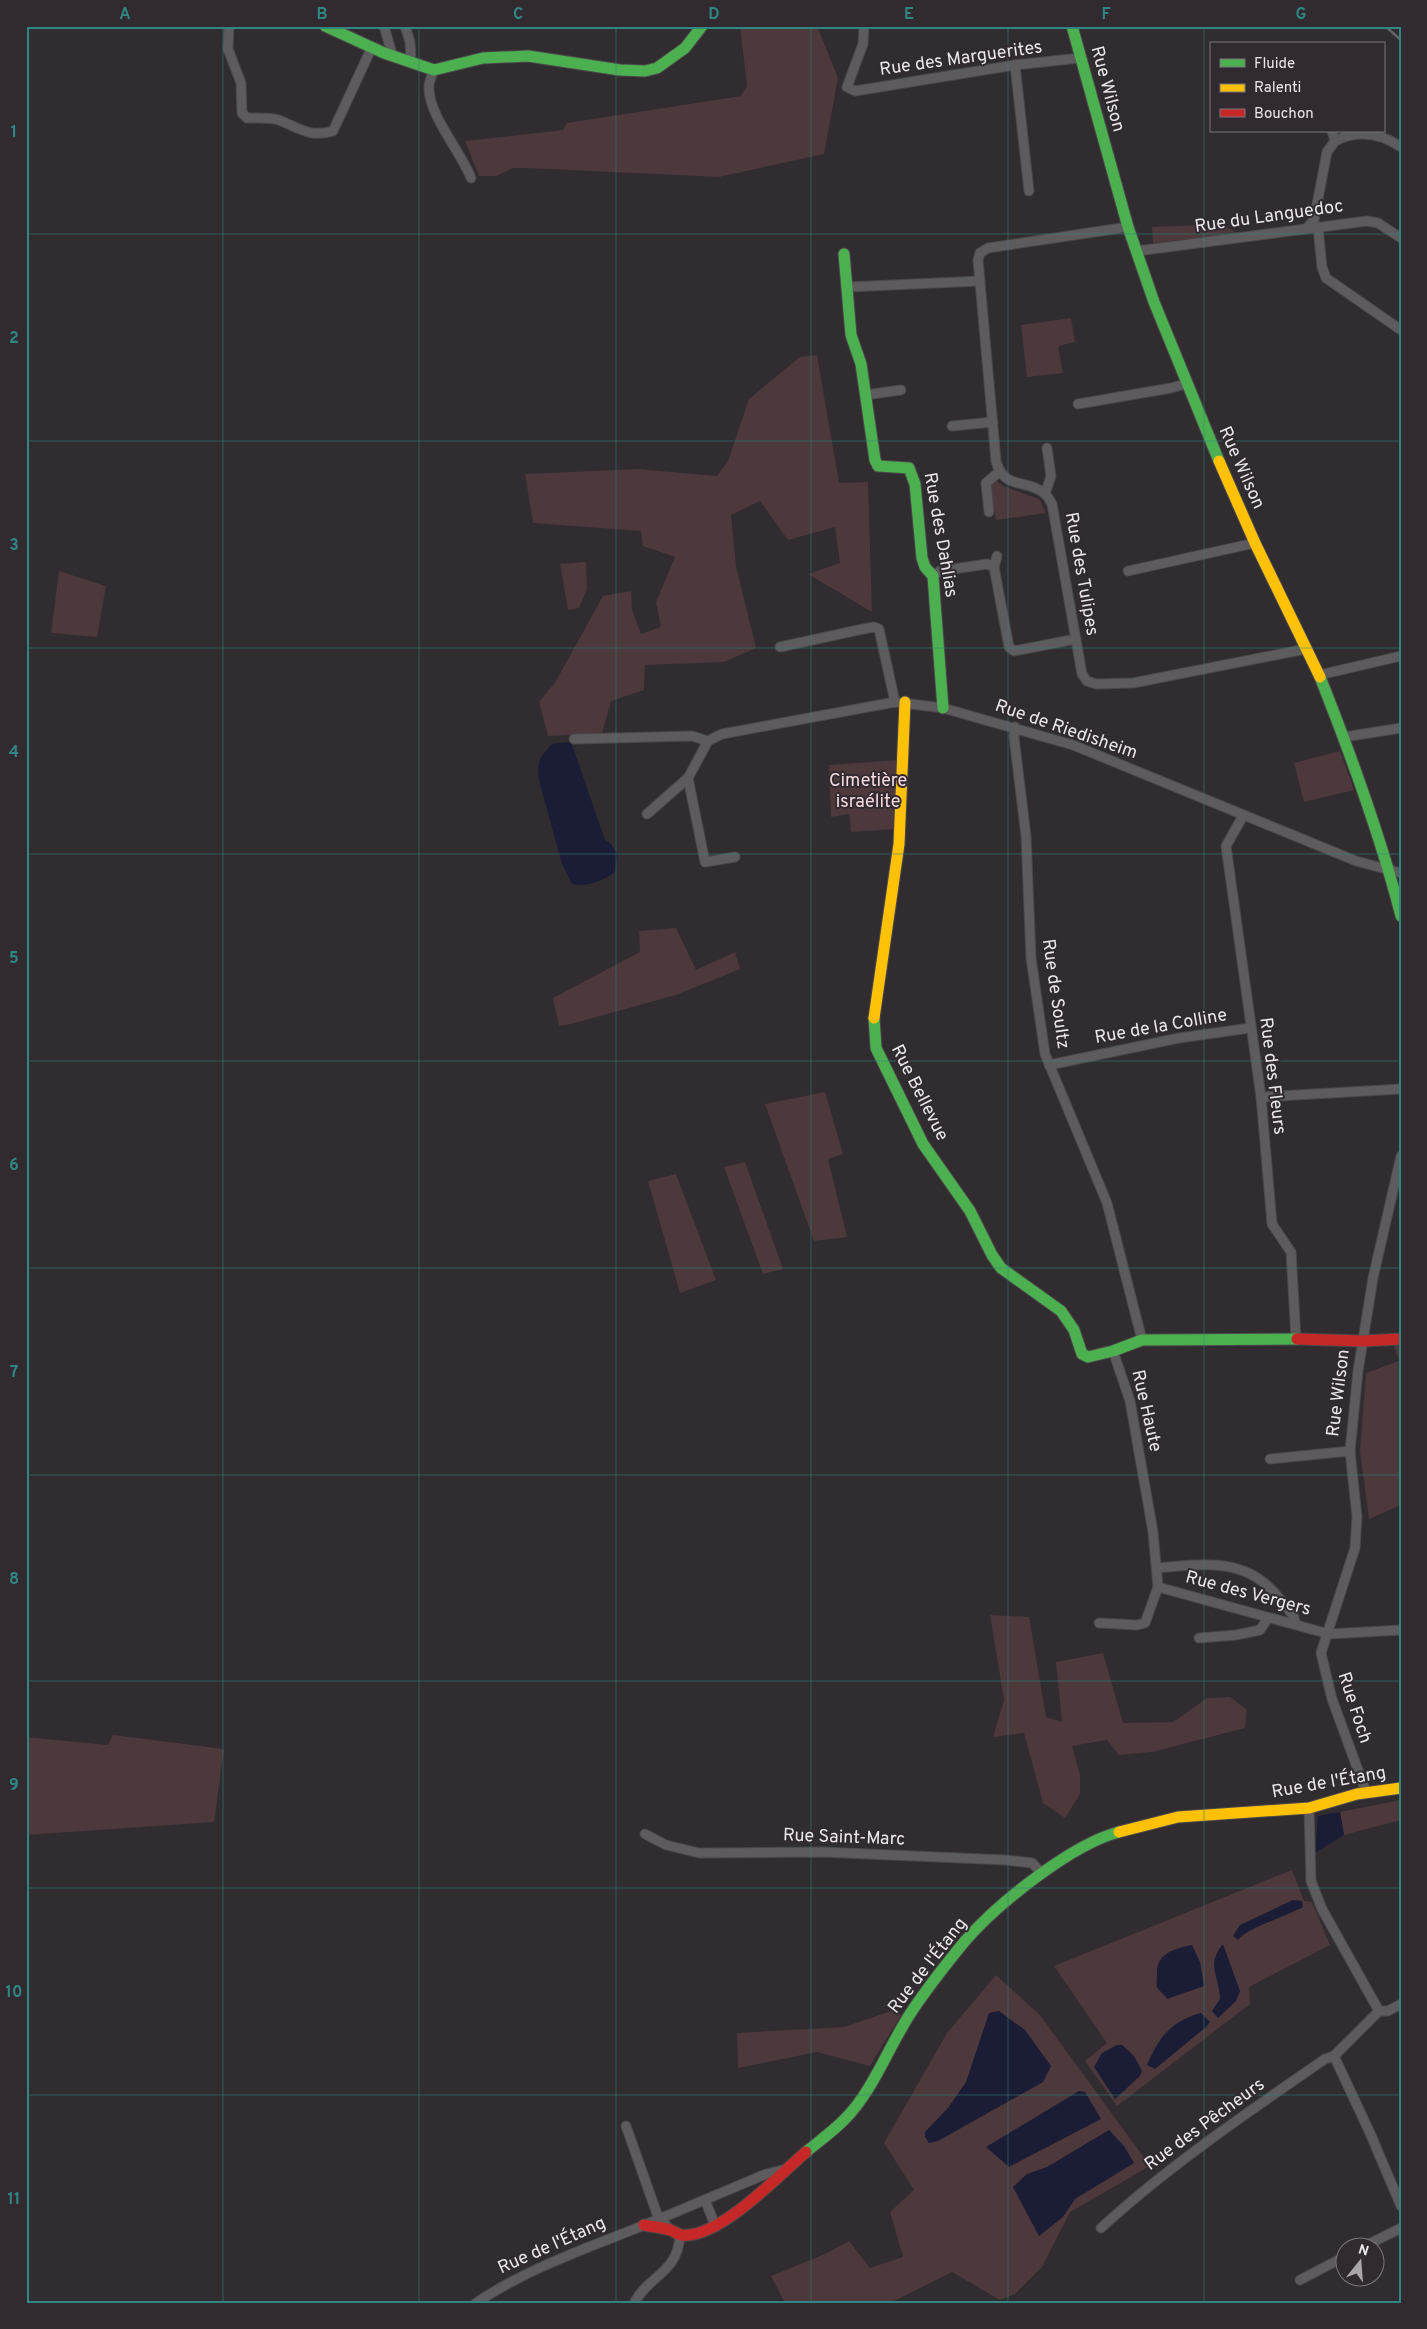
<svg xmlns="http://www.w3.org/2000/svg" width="1427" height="2329" font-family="Overpass,sans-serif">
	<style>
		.green { fill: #4d383b }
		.water { fill: #1b1c35 }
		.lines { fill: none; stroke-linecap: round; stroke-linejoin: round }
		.street-casing { stroke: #4a484a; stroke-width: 11 }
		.fast-casing { stroke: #4a484a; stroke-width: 13 }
		.slow-casing { stroke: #4a484a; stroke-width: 13 }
		.jam-casing { stroke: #4a484a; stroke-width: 13 }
		.street { stroke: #5d5b5e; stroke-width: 9 }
		.fast { stroke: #4caf50; stroke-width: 11 }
		.slow { stroke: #ffc107; stroke-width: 11 }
		.jam { stroke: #c62828; stroke-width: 11 }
		.rail { stroke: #666366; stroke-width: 2.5 }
		.grid { fill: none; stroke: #308781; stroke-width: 1; stroke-opacity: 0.55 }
		.labels { text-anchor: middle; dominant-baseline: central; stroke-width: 4; stroke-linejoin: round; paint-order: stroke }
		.street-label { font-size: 18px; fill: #eae6ea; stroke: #312b31 }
		.park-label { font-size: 18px; fill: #f8dbde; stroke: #312b31 }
		.neatline { fill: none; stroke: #308781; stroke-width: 2 }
		.grid-label { font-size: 16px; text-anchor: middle; font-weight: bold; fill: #308781 }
	</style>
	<rect width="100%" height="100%" fill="#302c30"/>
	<g class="green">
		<polygon points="740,26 817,26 838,78 824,154 719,177 527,168 513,168 496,176 479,176 465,141 563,130 567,123 741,96 747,86"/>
		<polygon points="1222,224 1237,233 1153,243 1152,227"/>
		<polygon points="1071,318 1075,342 1058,346 1063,373 1027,377 1021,325"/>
		<polygon points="817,355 839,483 868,482 872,612 808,574 840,563 835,527 788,540 760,501 731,515 736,566 756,648 724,662 645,665 644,690 611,701 602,733 548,736 539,702 556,681 603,596 631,591 632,610 641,634 661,627 656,602 675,557 643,546 641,531 533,523 525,474 637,469 717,476 728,461 749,399 800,357"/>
		<polygon points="994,479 1005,487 1039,499 1046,513 996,520 990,486"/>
		<polygon points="586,562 587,589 579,608 568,610 560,564"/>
		<polygon points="59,571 106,586 97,637 51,633"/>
		<polygon points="1340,751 1354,790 1304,802 1294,763"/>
		<polygon points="899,760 896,829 851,832 849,814 831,817 829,765"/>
		<polygon points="676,928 696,970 735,952 740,969 676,995 571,1024 559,1026 553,998 640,952 639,931"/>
		<polygon points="825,1092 843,1154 828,1159 847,1237 814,1241 765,1104"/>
		<polygon points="745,1162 783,1269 763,1274 724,1167"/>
		<polygon points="676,1174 716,1280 680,1293 648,1181"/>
		<polygon points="1401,1345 1401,1508 1399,1506 1369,1519 1360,1451 1366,1373 1399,1361 1394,1346"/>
		<polygon points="990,1615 1029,1617 1046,1717 1062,1722 1056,1662 1103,1653 1123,1723 1173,1722 1207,1698 1230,1697 1247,1710 1245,1728 1152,1752 1119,1755 1107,1740 1072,1746 1080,1775 1080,1794 1065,1818 1043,1803 1024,1733 993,1737 1004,1700"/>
		<polygon points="113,1735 224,1749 214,1822 26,1835 26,1737 108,1745"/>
		<polygon points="1401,1800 1401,1820 1344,1835 1340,1812"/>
		<polygon points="1292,1870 1304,1901 1312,1902 1330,1945 1249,1987 1250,2004 1117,2106 1085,2061 1107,2043 1054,1966"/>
		<polygon points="996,1975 1040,2015 1150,2166 1070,2212 1042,2267 1015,2294 1000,2300 952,2272 890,2303 785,2303 771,2276 825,2254 849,2241 870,2268 903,2257 890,2212 914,2190 884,2143 947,2033"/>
		<polygon points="894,2010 901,2015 870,2066 817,2052 738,2068 737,2033 844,2027"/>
	</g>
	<g class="water">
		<path d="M571,742L605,840L610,843L618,854L615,872C605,880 585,888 572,884L562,864L539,780C537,760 539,758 552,744Z"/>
		<polygon points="1340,1812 1344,1835 1315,1853 1318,1816"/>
		<path d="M1293,1900L1302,1901L1303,1907C1289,1915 1245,1929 1238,1940L1233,1936L1240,1925Z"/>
		<path d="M1223,1944L1240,1991L1236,2001L1218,2018L1212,2011L1220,1999C1220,1977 1205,1965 1223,1944Z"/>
		<path d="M1192,1945L1200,1962L1204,1986L1167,1999C1165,1995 1159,1991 1157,1987C1156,1984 1157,1978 1157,1975C1156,1953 1174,1949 1192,1945Z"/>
		<polygon points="999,2011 1025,2030 1051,2066 1043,2082 938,2141 929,2143 925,2137 925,2132 948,2108 966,2082 989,2013"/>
		<path d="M1201,2013L1210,2022L1206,2027L1155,2069L1147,2065C1159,2037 1171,2021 1201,2013Z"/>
		<polygon points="1117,2045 1122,2045 1134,2056 1142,2071 1140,2076 1115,2099 1094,2067 1102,2053"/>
		<polygon points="1079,2091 1085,2092 1101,2119 1009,2167 986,2147"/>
		<polygon points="1109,2130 1124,2146 1134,2163 1075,2199 1063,2217 1039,2236 1013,2187 1027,2174 1047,2167"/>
	</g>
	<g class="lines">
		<defs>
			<g id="street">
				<path d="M229,26L228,49L241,83L242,113L247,118C257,118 270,117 279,120C299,128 310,138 333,131L372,47"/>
				<polyline points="384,26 392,54"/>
				<polyline points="405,26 410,42 411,60"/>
				<polyline points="864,26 863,44 847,87 855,91 1015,65 1080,58"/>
				<polyline points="1015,65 1029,191"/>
				<path d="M434,70C432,75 428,83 429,89C429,115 461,152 471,178"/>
				<path d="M1335,141C1358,129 1380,133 1401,147"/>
				<path d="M1128,227L988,248L980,253L978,260L996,461C1004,491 1027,478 1045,494C1048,496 1050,501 1052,504L1082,674L1087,681L1096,684L1133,683L1306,649"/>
				<polyline points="1318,227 1322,267 1326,278 1401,330"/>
				<polyline points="1307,228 1314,220 1327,152 1335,141 1332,131"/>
				<polyline points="1137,251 1367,221 1378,223 1401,238"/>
				<polyline points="848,287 980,281"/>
				<polyline points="865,395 901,390"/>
				<polyline points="1078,404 1171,388 1186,384"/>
				<polyline points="952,426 993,422"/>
				<polyline points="1045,494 1051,476 1047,448"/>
				<polyline points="989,512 986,483 999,472"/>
				<polyline points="994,567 997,556"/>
				<polyline points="1128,571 1255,543"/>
				<polyline points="933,576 940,571 987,564 994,567 1009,647 1014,651 1076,639"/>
				<polyline points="780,647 863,629 874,627 879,629 895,702"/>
				<polyline points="1319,675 1401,656"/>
				<polyline points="1015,727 1014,737 1026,836 1031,958 1045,1054 1107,1203 1142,1340"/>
				<polyline points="1344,737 1401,728"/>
				<polyline points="574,739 692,736 708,741 722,734 895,702 943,708 1073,745 1356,861 1401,873"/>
				<polyline points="688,778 705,862 735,857"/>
				<polyline points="647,814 688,778 708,741"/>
				<polyline points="1243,816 1226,846 1261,1097 1272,1224 1291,1252 1296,1339"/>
				<polyline points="1049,1065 1179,1038 1250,1028"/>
				<polyline points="1261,1097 1401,1089"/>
				<polyline points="1270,1459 1350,1451"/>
				<path d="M1157,1568C1192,1565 1233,1558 1263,1582C1275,1591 1285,1605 1294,1617L1295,1623"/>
				<polyline points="1158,1587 1329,1634 1401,1630"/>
				<polyline points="1099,1623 1137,1625 1145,1623 1158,1587 1153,1532 1130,1401 1113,1351"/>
				<polyline points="1199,1638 1236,1635 1260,1630 1268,1618"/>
				<polyline points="1366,1792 1332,1699 1321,1653 1355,1548 1357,1517 1350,1451 1358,1371 1373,1278 1401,1156"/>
				<polyline points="1309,1808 1311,1881 1322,1909 1379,2011"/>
				<polyline points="645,1834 666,1845 699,1853 822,1852 1006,1860 1032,1863 1042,1873"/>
				<polyline points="1334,2056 1370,2133 1401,2206"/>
				<polyline points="626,2126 657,2214 670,2230"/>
				<polyline points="705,2200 715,2225"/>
				<path d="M1101,2228C1170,2165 1248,2112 1325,2059L1334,2056L1379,2011H1388L1401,2004"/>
				<polyline points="1365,2246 1401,2228"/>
				<polyline points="1300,2280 1344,2257"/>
				<path d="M476,2303C528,2268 585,2249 642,2226C684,2209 725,2191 766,2174L786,2169"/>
				<path d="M634,2303C649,2275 678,2273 680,2235"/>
			</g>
			<g id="fast">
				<polyline points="325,26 384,53 434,70 483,58 528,56 620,70 645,71 657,68 685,48 702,26"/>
				<polyline points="1072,26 1128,227 1154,302 1219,461"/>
				<polyline points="844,254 851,335 861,364 875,460 878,466 909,468 915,484 922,558 925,567 933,576 943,708"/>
				<path d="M1320,677C1351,755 1380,834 1401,916"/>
				<polyline points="874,1018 876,1048 923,1144 970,1211 992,1255 1001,1268 1061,1311 1074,1330 1082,1354 1088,1357 1113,1351 1142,1340 1297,1339"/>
				<path d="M806,2152C818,2142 832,2132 844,2120C874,2090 889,2045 912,2011C928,1987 947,1963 965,1941C997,1904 1072,1844 1119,1832"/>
			</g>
			<g id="slow">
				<polyline points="1219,461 1255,543 1320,677"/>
				<polyline points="874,1018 899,844 905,702"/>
				<polyline points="1119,1832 1178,1817 1309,1808 1357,1794 1401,1788"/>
			</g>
			<g id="jam">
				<polyline points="1297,1339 1363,1341 1401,1339"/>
				<path d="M644,2225C652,2227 662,2227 670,2230C674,2231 677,2234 681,2235C718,2240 779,2175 806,2152"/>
			</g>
		</defs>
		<use href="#street" class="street-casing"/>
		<use href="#fast" class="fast-casing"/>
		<use href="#slow" class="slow-casing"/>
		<use href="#jam" class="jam-casing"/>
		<use href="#street" class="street"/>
		<use href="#fast" class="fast"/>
		<use href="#slow" class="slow"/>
		<use href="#jam" class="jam"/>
		<polyline class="rail" points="1385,26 1401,40"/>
	</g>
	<path class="grid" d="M223,26V2303M419,26V2303M616,26V2303M811,26V2303M1008,26V2303M1204,26V2303M26,234H1401M26,441H1401M26,648H1401M26,854H1401M26,1061H1401M26,1268H1401M26,1475H1401M26,1681H1401M26,1888H1401M26,2095H1401"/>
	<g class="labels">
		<g class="street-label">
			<text transform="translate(961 59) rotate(-8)">Rue des Marguerites</text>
			<text transform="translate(1107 89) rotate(75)">Rue Wilson</text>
			<text transform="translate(1269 217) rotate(-8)">Rue du Languedoc</text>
			<text transform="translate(1241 468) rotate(66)">Rue Wilson</text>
			<text transform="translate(940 535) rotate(80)">Rue des Dahlias</text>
			<text transform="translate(1081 574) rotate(80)">Rue des Tulipes</text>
			<text transform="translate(1066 730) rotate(19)">Rue de Riedisheim</text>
			<text transform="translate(1055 994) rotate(82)">Rue de Soultz</text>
			<text transform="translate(1161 1027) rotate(-10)">Rue de la Colline</text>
			<text transform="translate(1272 1076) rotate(83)">Rue des Fleurs</text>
			<text transform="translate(919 1093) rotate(63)">Rue Bellevue</text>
			<text transform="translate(1339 1393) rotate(-83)">Rue Wilson</text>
			<text transform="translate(1146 1411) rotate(77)">Rue Haute</text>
			<text transform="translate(1248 1594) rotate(15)">Rue des Vergers</text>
			<text transform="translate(1354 1708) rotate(72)">Rue Foch</text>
			<text transform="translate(1329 1783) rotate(-10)">Rue de l'Étang</text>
			<text transform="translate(844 1838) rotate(2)">Rue Saint-Marc</text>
			<text transform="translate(928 1966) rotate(-52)">Rue de l'Étang</text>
			<text transform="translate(1205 2125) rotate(-36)">Rue des Pêcheurs</text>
			<text transform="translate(552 2246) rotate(-24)">Rue de l'Étang</text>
		</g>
		<g class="park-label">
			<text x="868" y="781">Cimetière<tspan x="868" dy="21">israélite</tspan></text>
		</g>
	</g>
	<rect width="1427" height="2329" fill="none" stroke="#312b31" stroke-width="55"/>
	<rect x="1210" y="42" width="175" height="90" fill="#312b31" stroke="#7b767b"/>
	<rect x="1220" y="59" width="25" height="8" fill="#4caf50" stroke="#7b767b"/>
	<text x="1254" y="68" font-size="15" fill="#eae6ea">Fluide</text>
	<rect x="1220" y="84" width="25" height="8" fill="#ffc107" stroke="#7b767b"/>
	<text x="1254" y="92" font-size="15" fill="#eae6ea">Ralenti</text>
	<rect x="1220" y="109" width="25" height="8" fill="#c62828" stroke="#7b767b"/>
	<text x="1254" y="118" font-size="15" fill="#eae6ea">Bouchon</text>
	<g transform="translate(1360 2262) rotate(17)"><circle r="24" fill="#312b31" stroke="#7b767b"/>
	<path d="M0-4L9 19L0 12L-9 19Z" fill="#a9a5a9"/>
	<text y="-8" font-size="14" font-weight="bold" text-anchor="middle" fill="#eae6ea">N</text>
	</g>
	<rect x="28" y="28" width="1372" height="2274" class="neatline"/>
	<g class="grid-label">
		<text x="125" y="19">A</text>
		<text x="322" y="19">B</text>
		<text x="518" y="19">C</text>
		<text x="714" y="19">D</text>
		<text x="909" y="19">E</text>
		<text x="1106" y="19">F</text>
		<text x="1301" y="19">G</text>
		<text x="14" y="137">1</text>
		<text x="14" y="343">2</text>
		<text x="14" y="550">3</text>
		<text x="14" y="757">4</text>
		<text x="14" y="963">5</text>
		<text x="14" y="1170">6</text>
		<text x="14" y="1377">7</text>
		<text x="14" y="1584">8</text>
		<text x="14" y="1790">9</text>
		<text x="14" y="1997">10</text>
		<text x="14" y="2204">11</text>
	</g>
</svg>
